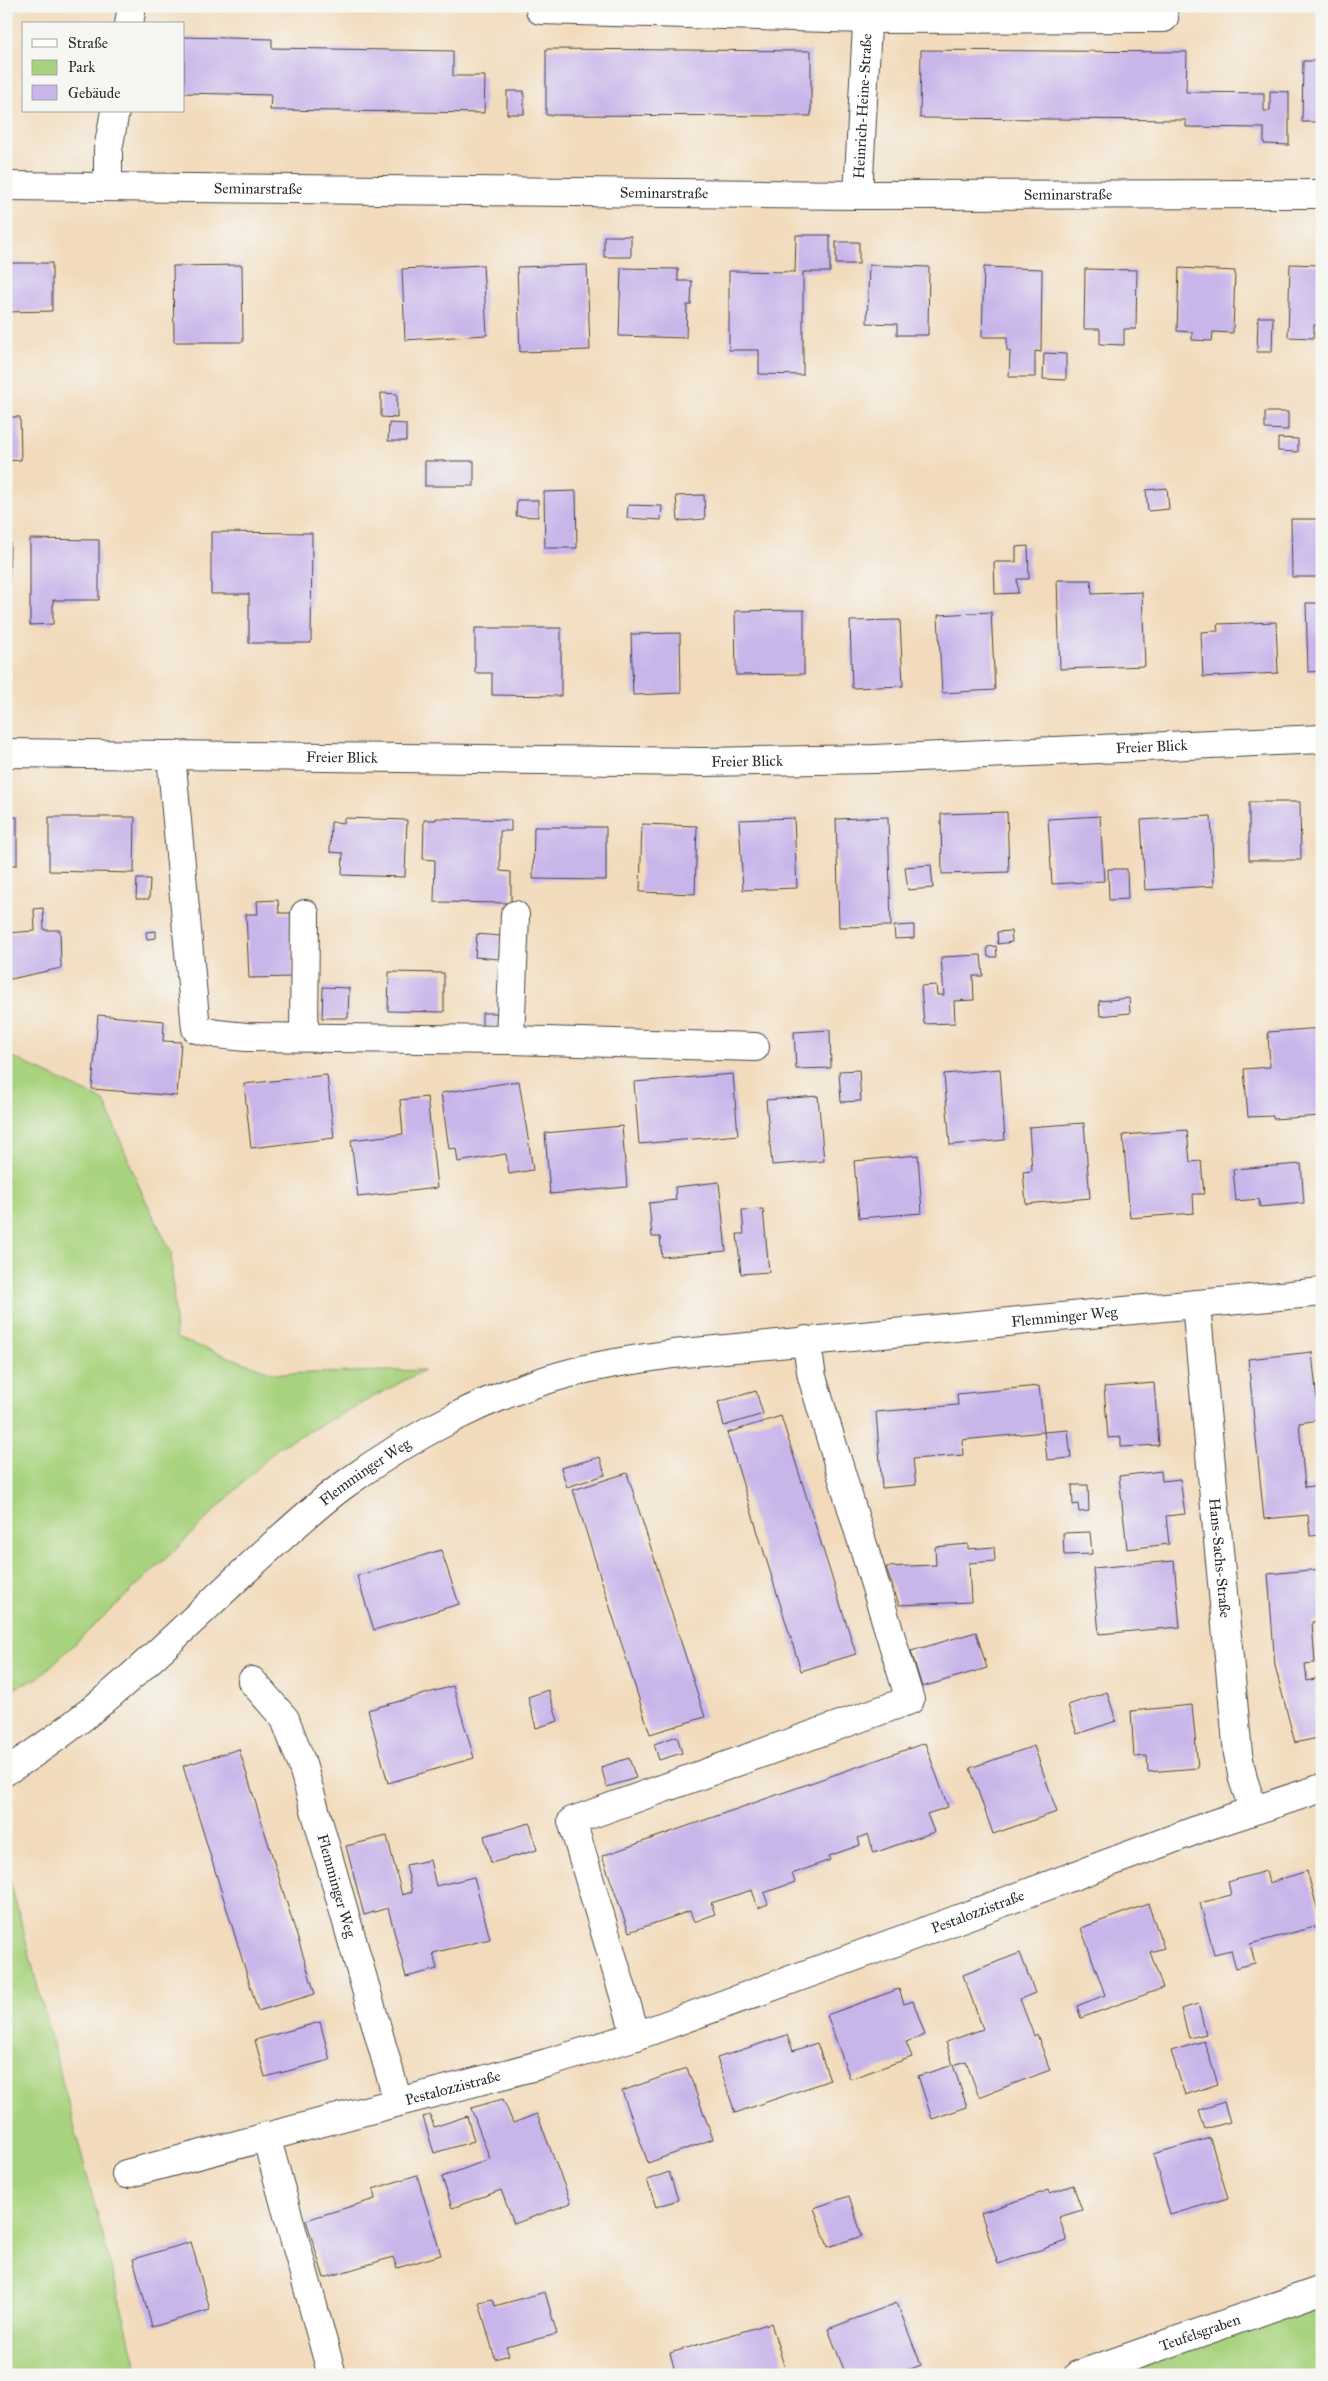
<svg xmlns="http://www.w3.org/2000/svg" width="1328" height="2381" font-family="'IM FELL Great Primer',serif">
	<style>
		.green { fill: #a8d37e; stroke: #6a7f54 }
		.building { fill: #c8b5ea }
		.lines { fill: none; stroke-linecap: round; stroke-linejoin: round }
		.minor-casing { stroke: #494541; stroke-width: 30 }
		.minor { stroke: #fff; stroke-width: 28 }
		.labels { text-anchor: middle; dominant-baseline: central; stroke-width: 4; stroke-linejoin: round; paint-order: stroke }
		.street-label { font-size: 15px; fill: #2b2b2b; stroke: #f6f6f2 }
	</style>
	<rect width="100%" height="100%" fill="#f6f6f2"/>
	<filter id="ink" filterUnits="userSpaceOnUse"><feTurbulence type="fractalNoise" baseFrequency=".02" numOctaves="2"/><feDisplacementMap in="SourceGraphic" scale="10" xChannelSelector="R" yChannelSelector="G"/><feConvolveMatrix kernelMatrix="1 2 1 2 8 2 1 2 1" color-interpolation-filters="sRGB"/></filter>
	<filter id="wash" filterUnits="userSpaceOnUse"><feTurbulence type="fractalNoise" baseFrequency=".0096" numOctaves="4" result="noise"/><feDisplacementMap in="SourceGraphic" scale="20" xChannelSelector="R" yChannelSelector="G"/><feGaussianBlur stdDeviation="1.12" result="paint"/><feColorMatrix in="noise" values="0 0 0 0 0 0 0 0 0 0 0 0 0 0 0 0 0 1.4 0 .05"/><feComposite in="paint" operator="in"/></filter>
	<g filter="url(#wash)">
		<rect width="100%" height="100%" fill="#f2dbbc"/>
		<g class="green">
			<polygon points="6,1054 104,1101 142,1193 171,1252 176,1338 276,1374 424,1370 279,1447 177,1548 38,1678 6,1692"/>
			<polygon points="6,1865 139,2375 6,2375"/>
			<polygon points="1322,2300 1322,2375 1119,2375"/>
		</g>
		<g id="blocks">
			<g class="building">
				<polygon points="184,37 272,39 272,48 453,51 453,76 485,76 484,113 270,110 271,95 184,93"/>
				<polygon points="546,49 811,51 811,116 546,115"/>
				<polygon points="921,50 1187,52 1186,92 1264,93 1264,111 1270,111 1270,91 1289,92 1289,145 1264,144 1264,128 1186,127 1186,120 920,118"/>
				<polygon points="1303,61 1322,61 1322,122 1302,122"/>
				<rect x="507" y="91" width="17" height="23"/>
				<polygon points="796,235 830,235 830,272 803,272 803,375 759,374 759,350 729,350 729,271 795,272"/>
				<rect x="604" y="236" width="27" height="21"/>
				<rect x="836" y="242" width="23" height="22"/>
				<polygon points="6,263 52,263 52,311 6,312"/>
				<polygon points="1290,264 1322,265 1322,325 1314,325 1314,338 1288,337"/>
				<polygon points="242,265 243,342 174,342 173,266"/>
				<polygon points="483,265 487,335 405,340 402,269"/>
				<polygon points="587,265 590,350 520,352 517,267"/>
				<polygon points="869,265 929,267 928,335 897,335 897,324 867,323"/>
				<polygon points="984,267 1042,269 1041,352 1035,351 1035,377 1009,377 1010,351 1007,351 1007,337 982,337"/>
				<polygon points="621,268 678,269 678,281 692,281 691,305 687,305 686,338 619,336"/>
				<polygon points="1179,268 1235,271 1233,333 1213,332 1212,341 1192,340 1192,332 1177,331"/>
				<polygon points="1085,269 1137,270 1136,329 1124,329 1124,345 1100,344 1100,329 1084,329"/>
				<polygon points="1258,317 1273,317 1272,352 1257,352"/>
				<polygon points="1044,353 1066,354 1066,380 1043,379"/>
				<polygon points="381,393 397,394 397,418 381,417"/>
				<polygon points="1265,412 1288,412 1288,430 1265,429"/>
				<polygon points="6,417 20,417 21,460 6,461"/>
				<polygon points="389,423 406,424 406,441 388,441"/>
				<polygon points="1278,438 1298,439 1298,452 1278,451"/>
				<rect x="425" y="461" width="49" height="25"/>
				<polygon points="1167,488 1169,509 1148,511 1146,490"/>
				<polygon points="576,491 577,548 545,548 544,492"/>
				<polygon points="704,495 705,519 678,521 676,496"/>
				<polygon points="517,500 538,500 538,517 516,516"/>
				<polygon points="628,505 662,506 661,520 627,518"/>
				<polygon points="1291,519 1322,519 1322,577 1292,577"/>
				<polygon points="211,532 312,533 311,643 249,643 249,594 211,594"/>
				<polygon points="30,539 99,540 99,600 53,600 53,624 30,625"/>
				<polygon points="6,542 10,542 9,595 6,595"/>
				<polygon points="1028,546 1029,579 1017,579 1018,593 995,594 994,562 1016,562 1016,547"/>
				<polygon points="1057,580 1091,580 1092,594 1142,592 1145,666 1060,669"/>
				<polygon points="1306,603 1322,603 1322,671 1308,672"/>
				<polygon points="804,610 804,674 736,675 735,611"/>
				<polygon points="991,612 995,690 942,693 938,615"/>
				<polygon points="900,620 903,686 852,688 850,621"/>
				<polygon points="1276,622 1278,673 1203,677 1201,632 1218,631 1217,624"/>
				<polygon points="475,628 561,628 561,696 492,695 492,673 475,673"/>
				<polygon points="680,633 681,693 633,695 631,634"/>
				<polygon points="1249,802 1300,802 1301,860 1249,860"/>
				<polygon points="1007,812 1009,872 942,874 941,814"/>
				<polygon points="1100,816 1104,881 1052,884 1048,819"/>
				<polygon points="1211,816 1214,886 1145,890 1141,820"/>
				<rect x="6" y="817" width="11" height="48"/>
				<polygon points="49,817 135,817 134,873 49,871"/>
				<polygon points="888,817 891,926 839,927 836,819"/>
				<polygon points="344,818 407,820 405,877 342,875 343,853 330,852 331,822 344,823"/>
				<polygon points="436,818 511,820 511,831 500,831 500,871 511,872 511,903 434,902 435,860 423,859 424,820 436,820"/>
				<polygon points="794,818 797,888 743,890 739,820"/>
				<polygon points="642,824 697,826 695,894 640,892"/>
				<polygon points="534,827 606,827 606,880 533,879"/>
				<polygon points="931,865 933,888 908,890 905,867"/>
				<polygon points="1108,869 1127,869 1128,899 1109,900"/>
				<polygon points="137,879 150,879 149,899 136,899"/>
				<polygon points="278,900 279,913 291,913 293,977 249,978 246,914 258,914 257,901"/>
				<polygon points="43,908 44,930 60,930 61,968 6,980 6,933 35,931 34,909"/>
				<polygon points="914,925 914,938 895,939 894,926"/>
				<polygon points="156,931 156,938 147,939 146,932"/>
				<polygon points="1011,931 1012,942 998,944 997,932"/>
				<polygon points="477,934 500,936 499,959 475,957"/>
				<polygon points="996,946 997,957 988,957 987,947"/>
				<polygon points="981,955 983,976 973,976 974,1000 954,1001 955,1023 924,1024 921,986 936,985 937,995 944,995 941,957"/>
				<polygon points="389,972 444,973 444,1012 388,1011"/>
				<polygon points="323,987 349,988 348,1018 322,1018"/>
				<polygon points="1129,998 1130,1013 1100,1016 1099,1001"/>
				<polygon points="482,1013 508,1013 508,1029 482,1028"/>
				<polygon points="98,1015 164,1021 163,1041 181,1042 177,1096 92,1089"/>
				<polygon points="1322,1028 1322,1116 1273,1119 1273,1116 1248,1117 1244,1069 1270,1067 1268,1032"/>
				<polygon points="830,1030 831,1068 796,1069 794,1032"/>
				<polygon points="1000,1069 1005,1140 950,1145 944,1074"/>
				<polygon points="859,1070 861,1101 841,1102 839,1071"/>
				<polygon points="733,1074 738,1135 639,1144 634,1082"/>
				<polygon points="327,1075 334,1138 251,1148 244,1084"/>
				<polygon points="519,1081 533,1170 509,1174 506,1154 458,1162 456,1148 449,1149 441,1093"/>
				<polygon points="818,1096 824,1161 772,1165 766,1100"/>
				<polygon points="427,1097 437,1188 358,1197 351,1140 403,1134 400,1100"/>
				<polygon points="1084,1123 1090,1198 1026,1204 1023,1172 1032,1171 1029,1127"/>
				<polygon points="622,1126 627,1187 550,1194 545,1133"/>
				<polygon points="1187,1130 1190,1162 1201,1161 1204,1194 1193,1194 1194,1213 1130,1218 1123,1135"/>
				<polygon points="918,1155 922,1213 859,1218 854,1161"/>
				<polygon points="1301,1164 1304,1203 1260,1207 1259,1199 1236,1201 1233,1169"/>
				<polygon points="719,1182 726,1251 662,1257 660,1237 652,1237 649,1203 676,1200 675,1187"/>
				<polygon points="763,1209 769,1272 741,1274 737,1234 744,1234 742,1210"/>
				<polygon points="1312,1352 1319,1420 1299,1423 1305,1487 1315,1486 1316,1499 1322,1499 1322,1535 1310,1536 1308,1515 1264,1519 1248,1359"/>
				<polygon points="1154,1383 1159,1445 1121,1447 1121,1437 1108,1438 1104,1387"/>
				<polygon points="1039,1386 1044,1432 962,1440 963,1455 913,1459 916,1485 882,1488 876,1412 958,1405 957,1394"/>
				<polygon points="756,1391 763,1414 724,1426 718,1402"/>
				<polygon points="781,1416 856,1654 801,1671 727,1433"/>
				<polygon points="1068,1430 1071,1458 1047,1460 1044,1432"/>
				<polygon points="600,1457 605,1475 567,1487 561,1468"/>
				<polygon points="1161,1471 1162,1481 1180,1479 1185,1514 1166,1516 1169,1544 1127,1549 1119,1476"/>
				<polygon points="627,1473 705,1717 650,1734 573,1490"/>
				<polygon points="1072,1485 1088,1485 1089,1511 1079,1512 1078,1504 1073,1505"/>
				<polygon points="1090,1532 1092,1554 1064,1555 1063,1533"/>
				<polygon points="968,1544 968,1549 994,1547 995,1561 969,1563 971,1602 899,1605 886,1567 936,1565 935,1547"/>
				<polygon points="441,1550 459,1604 374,1630 357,1576"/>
				<polygon points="1174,1561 1180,1627 1099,1634 1093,1568"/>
				<polygon points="1322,1569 1322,1621 1312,1622 1315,1663 1305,1664 1307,1681 1322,1677 1322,1737 1295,1743 1275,1666 1268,1574"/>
				<polygon points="976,1632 987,1668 922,1687 911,1651"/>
				<polygon points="453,1686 474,1758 388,1783 368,1710"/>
				<polygon points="548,1690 558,1721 536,1728 528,1697"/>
				<polygon points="1107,1692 1116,1721 1077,1734 1068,1705"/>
				<polygon points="1192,1705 1198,1768 1148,1772 1147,1756 1134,1757 1131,1711"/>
				<polygon points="677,1736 682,1753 659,1760 654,1744"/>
				<polygon points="925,1743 948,1807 927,1814 934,1832 874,1853 868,1834 858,1838 860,1845 829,1856 830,1860 792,1874 795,1882 764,1893 768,1904 758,1908 752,1890 711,1903 715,1914 694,1922 690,1911 629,1932 602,1856"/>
				<polygon points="1034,1746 1057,1812 993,1834 970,1768"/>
				<polygon points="239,1749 315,1994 258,2011 183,1766"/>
				<polygon points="629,1758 636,1778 607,1787 601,1767"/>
				<polygon points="530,1823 537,1850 491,1863 484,1836"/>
				<polygon points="387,1836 402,1895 412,1892 406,1865 430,1860 436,1886 474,1877 490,1939 433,1953 437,1969 406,1977 388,1908 364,1915 346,1846"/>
				<polygon points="1266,1871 1269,1883 1307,1871 1322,1925 1250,1944 1255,1963 1236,1968 1231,1950 1214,1954 1200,1903 1231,1895 1228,1882"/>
				<polygon points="1148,1904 1164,1948 1150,1952 1163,1988 1081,2018 1077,2006 1105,1995 1081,1928"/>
				<polygon points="1020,1953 1035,1993 1020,1999 1034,2036 1037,2034 1050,2070 979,2097 966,2061 953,2065 967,2107 932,2119 918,2076 953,2065 946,2042 983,2029 963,1975"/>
				<polygon points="899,1989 904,2004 913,2001 925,2035 906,2042 912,2057 850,2079 827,2015"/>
				<polygon points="1198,2004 1206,2034 1189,2038 1181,2009"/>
				<polygon points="320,2022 330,2060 265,2077 255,2040"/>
				<polygon points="787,2035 793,2051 817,2043 830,2080 735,2113 717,2058"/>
				<polygon points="1204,2041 1218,2084 1185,2095 1171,2051"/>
				<polygon points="687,2068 713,2139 648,2163 622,2091"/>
				<polygon points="503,2099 513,2123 537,2114 571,2203 514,2224 501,2190 452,2208 442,2177 490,2159 471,2108"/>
				<polygon points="1224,2102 1230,2122 1205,2129 1199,2110"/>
				<polygon points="430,2115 434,2127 467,2116 474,2141 434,2153 423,2117"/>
				<polygon points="1210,2138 1228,2198 1170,2215 1153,2154"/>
				<polygon points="669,2172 678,2200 656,2207 647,2180"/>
				<polygon points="417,2175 441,2255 397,2268 393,2257 324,2278 306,2220 375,2199 373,2189"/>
				<polygon points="1073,2185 1082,2210 1059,2217 1067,2241 998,2264 981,2213 1049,2190 1050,2193"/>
				<polygon points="849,2196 862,2236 828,2247 814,2208"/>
				<polygon points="191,2242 210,2310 152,2327 133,2259"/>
				<polygon points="545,2292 557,2334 506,2347 509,2355 495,2359 479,2302 493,2299 495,2306"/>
				<polygon points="897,2303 921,2365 895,2375 846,2375 828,2329"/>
				<polygon points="771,2323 786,2372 778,2375 676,2375 670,2353"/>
			</g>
		</g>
	</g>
	<g filter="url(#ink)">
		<use href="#blocks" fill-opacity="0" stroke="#494541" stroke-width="1"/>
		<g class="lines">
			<defs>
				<g id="minor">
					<polyline points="540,10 867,19 1164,18"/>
					<polyline points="129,24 132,6"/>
					<path id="s1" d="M6,186L858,195L1322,194"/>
					<polyline points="108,186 108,150 115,111"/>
					<path id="s2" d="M858,195L868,6"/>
					<path id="s3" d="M6,753L704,762L875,759L1322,739"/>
					<polyline points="171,755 196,1029 217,1034 246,1037 510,1040 755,1047"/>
					<polyline points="304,1037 305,914"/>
					<polyline points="510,1040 515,915"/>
					<path id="s4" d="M1196,1304L1238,1754L1243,1779L1253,1809"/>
					<path id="s5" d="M252,1681L285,1719L302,1764L398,2102"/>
					<path id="s6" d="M6,1771C102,1713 179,1631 261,1556C288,1532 315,1506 344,1485C412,1435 492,1393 574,1372C607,1363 640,1359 673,1354L1322,1292"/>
					<polyline points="636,2036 572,1821 910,1700 812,1377 806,1340"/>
					<polyline points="266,2136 332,2375"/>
					<path id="s7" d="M126,2174L547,2063L636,2036L945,1924L1210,1825L1322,1788"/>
					<path id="s8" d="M1078,2375L1322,2290"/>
				</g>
			</defs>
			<use href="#minor" class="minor-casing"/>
			<use href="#minor" class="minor"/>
		</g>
	</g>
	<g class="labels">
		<g class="street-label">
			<text stroke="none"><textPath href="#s2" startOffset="89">Heinrich-Heine-Straße</textPath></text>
			<text stroke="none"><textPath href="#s1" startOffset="252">Seminarstraße</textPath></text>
			<text stroke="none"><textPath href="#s1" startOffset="658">Seminarstraße</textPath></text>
			<text stroke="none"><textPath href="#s1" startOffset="1062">Seminarstraße</textPath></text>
			<text stroke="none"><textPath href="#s3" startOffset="1146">Freier Blick</textPath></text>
			<text stroke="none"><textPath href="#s3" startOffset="336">Freier Blick</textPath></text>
			<text stroke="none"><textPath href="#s3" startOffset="741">Freier Blick</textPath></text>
			<text stroke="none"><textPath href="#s6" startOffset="1195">Flemminger Weg</textPath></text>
			<text stroke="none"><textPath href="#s6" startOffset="468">Flemminger Weg</textPath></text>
			<text stroke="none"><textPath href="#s4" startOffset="255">Hans-Sachs-Straße</textPath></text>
			<text stroke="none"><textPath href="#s5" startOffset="225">Flemminger Weg</textPath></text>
			<text stroke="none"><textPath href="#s7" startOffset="892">Pestalozzistraße</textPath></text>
			<text stroke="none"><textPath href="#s7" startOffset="338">Pestalozzistraße</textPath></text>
			<text stroke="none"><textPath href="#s8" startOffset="129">Teufelsgraben</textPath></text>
		</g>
	</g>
	<rect width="1328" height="2381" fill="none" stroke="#f6f6f2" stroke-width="25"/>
	<rect x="22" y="22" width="162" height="90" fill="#f6f6f2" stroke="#a5a5a2"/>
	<rect x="32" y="39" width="25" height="8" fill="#ffffff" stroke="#a5a5a2"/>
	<text x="68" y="48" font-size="15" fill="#2b2b2b">Straße</text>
	<rect x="32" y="60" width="25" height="15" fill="#a8d37e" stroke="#a5a5a2"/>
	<text x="68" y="72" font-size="15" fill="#2b2b2b">Park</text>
	<rect x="32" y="85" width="25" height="15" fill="#c8b5ea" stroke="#a5a5a2"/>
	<text x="68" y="98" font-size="15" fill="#2b2b2b">Gebäude</text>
</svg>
